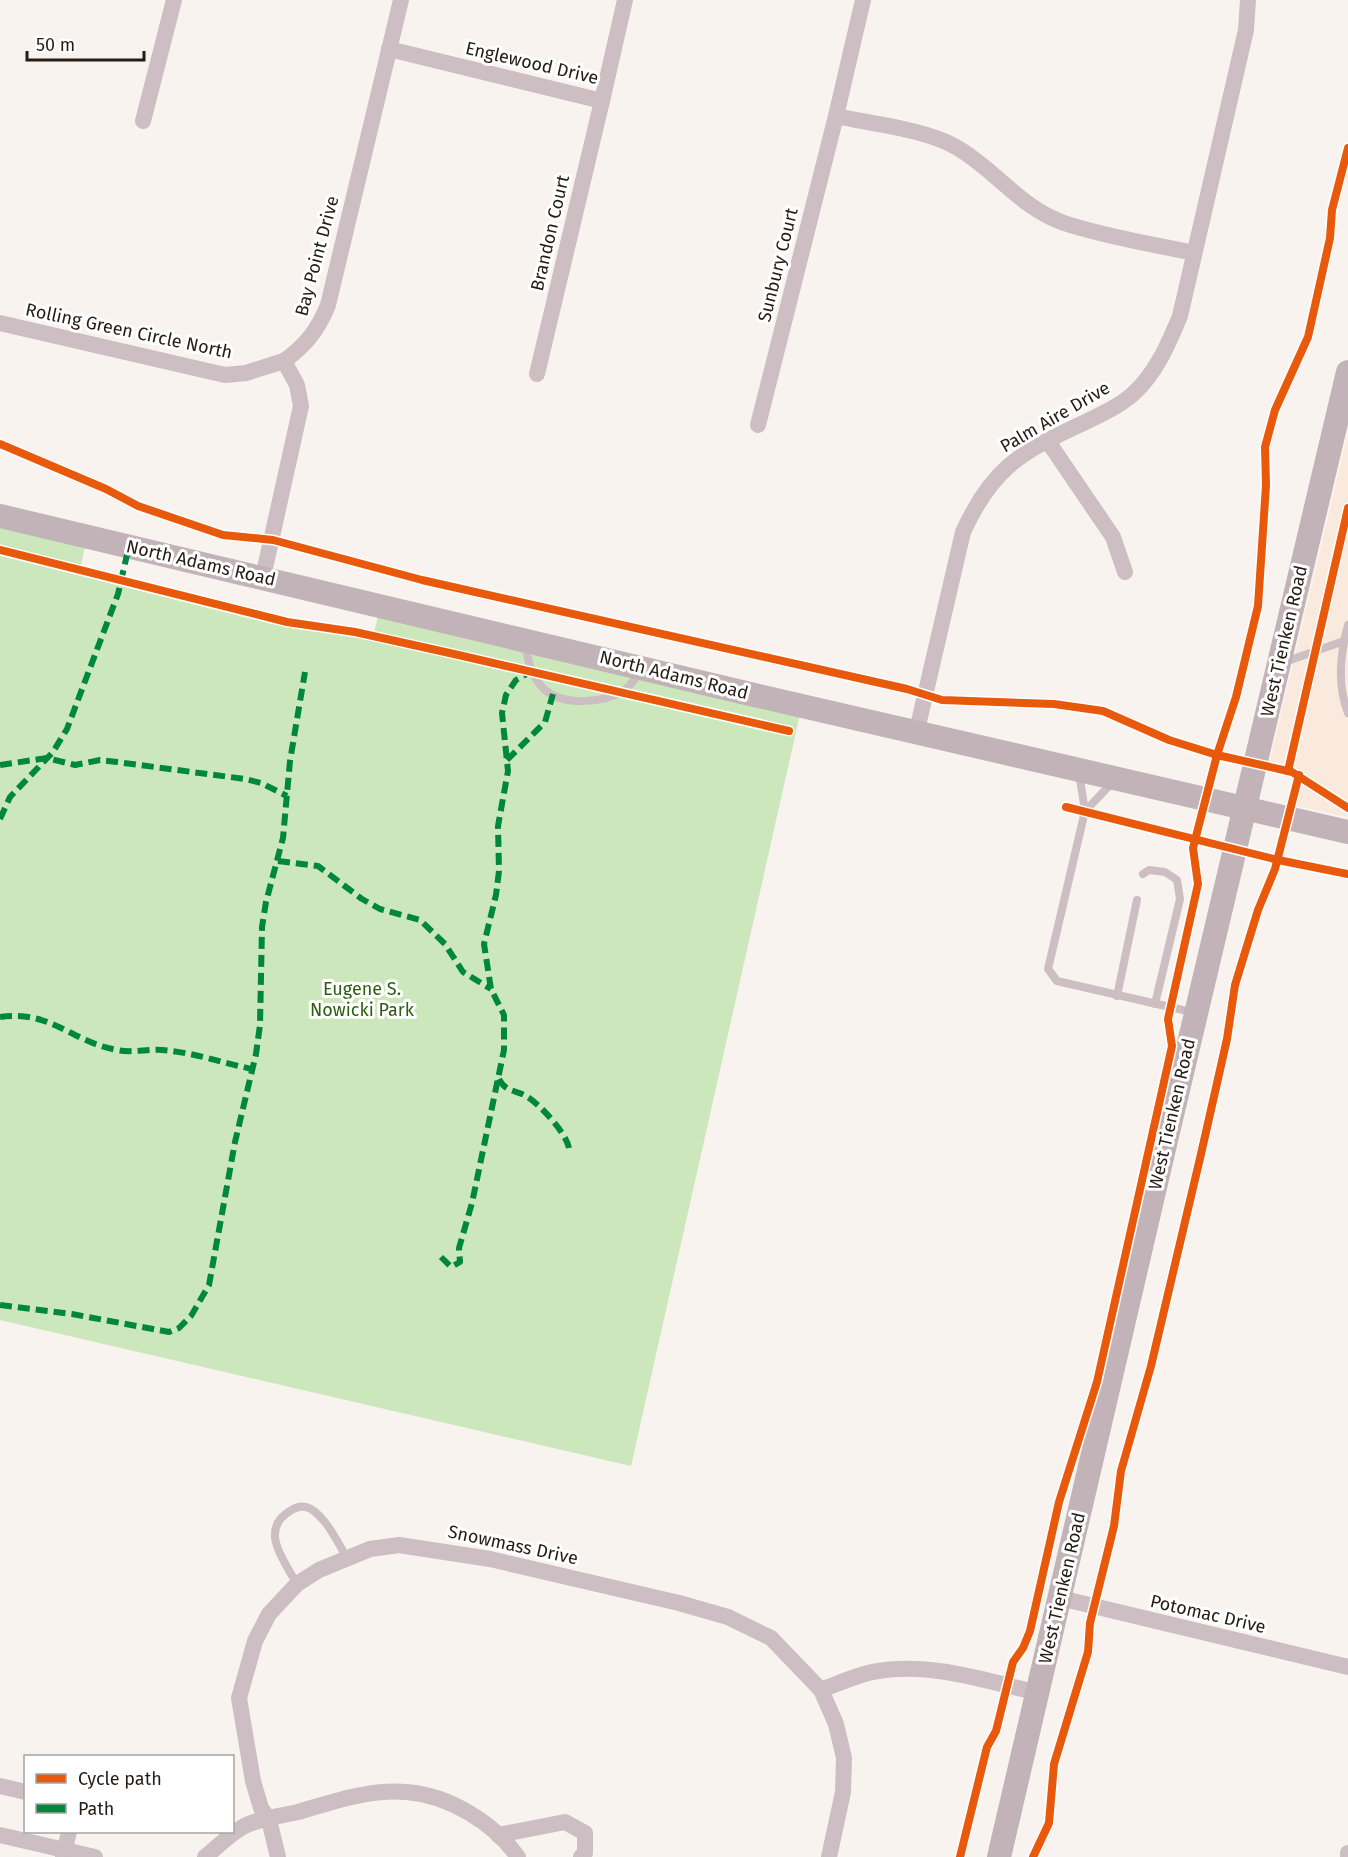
<svg xmlns="http://www.w3.org/2000/svg" width="1348" height="1857" font-family="'Fira Sans',sans-serif">
	<style>
		.built { fill: #faeadd }
		.green { fill: #cce7bb }
		.lines { fill: none; stroke-linecap: round; stroke-linejoin: round }
		.lane { stroke: #ccbec2; stroke-width: 8 }
		.street { stroke: #ccbec2; stroke-width: 16 }
		.secondary { stroke: #c2b3b8; stroke-width: 24 }
		.quiet { stroke: #00873e; stroke-width: 6; stroke-dasharray: 12 6; stroke-linecap: butt }
		.cycleway-casing { stroke: #fff; stroke-width: 11 }
		.cycleway { stroke: #e8590c; stroke-width: 8 }
		.labels { text-anchor: middle; dominant-baseline: central; stroke-width: 6; stroke-linejoin: round; paint-order: stroke }
		.street-label { font-size: 18px; fill: #241c15; stroke: #fff }
		.park-label { font-size: 18px; fill: #2c5e0f; stroke: #fff }
	</style>
	<rect width="100%" height="100%" fill="#f8f3ee"/>
	<polygon class="built" points="1348,434 1348,817 1294,805 1302,777 1268,769"/>
	<polygon class="green" points="0,527 85,547 80,569 373,637 378,616 800,714 631,1466 0,1320"/>
	<g class="lines">
		<g class="lane">
			<path d="M1348,625C1340,654 1337,685 1348,713"/>
			<path d="M526,644C527,659 531,675 542,687C560,707 605,704 626,689C631,685 636,677 641,671"/>
			<polyline points="1282,663 1344,641"/>
			<polyline points="1079,773 1085,811 1048,969 1057,981 1196,1013"/>
			<polyline points="1085,811 1114,781"/>
			<polyline points="1143,874 1149,870 1165,872 1177,880 1180,899 1155,1004"/>
			<polyline points="1117,996 1137,900"/>
			<path d="M297,1584C285,1562 258,1530 290,1511C296,1507 304,1505 311,1509C327,1519 338,1543 347,1558"/>
		</g>
		<g class="street">
			<path d="M863,0L836,116C872,124 924,129 956,147C995,169 1020,208 1064,223C1106,237 1152,244 1194,253"/>
			<polyline points="389,49 602,101 625,0"/>
			<polyline points="143,121 174,0"/>
			<polyline points="0,323 225,375 246,373 284,361"/>
			<polyline points="537,374 602,101"/>
			<polyline points="758,425 836,116"/>
			<polyline points="1047,440 1113,537 1125,572"/>
			<path d="M263,577L301,406L297,385L284,361C306,345 318,330 328,305L401,0"/>
			<path d="M917,730L963,532C991,471 1017,454 1077,426C1096,417 1117,408 1133,394C1156,373 1168,345 1180,316L1246,30L1248,0"/>
			<polyline points="1060,1598 1348,1667"/>
			<path d="M821,1690C840,1683 858,1674 878,1671C931,1662 987,1681 1038,1693"/>
			<polyline points="0,1786 26,1792"/>
			<polyline points="0,1835 95,1857"/>
			<polyline points="498,1835 565,1822 585,1833 585,1853 581,1857"/>
			<polyline points="63,1857 69,1832"/>
			<path d="M205,1857C216,1848 228,1836 241,1828C255,1819 281,1816 298,1812C332,1802 370,1789 406,1792C449,1795 494,1823 518,1857"/>
			<polyline points="278,1857 269,1820 261,1808 253,1781 239,1698 255,1641 269,1614 297,1584 319,1570 370,1549 399,1545 490,1559 679,1603 728,1617 771,1638 821,1690 836,1724 844,1758 843,1792 829,1857"/>
			<polyline points="1348,1857 1348,1853"/>
		</g>
		<g class="secondary">
			<polyline points="0,516 750,694 1348,832"/>
			<polyline points="999,1857 1163,1153 1348,372"/>
		</g>
		<g class="quiet">
			<polyline points="507,760 545,722 553,694"/>
			<polyline points="0,765 47,758 75,765 100,760 117,762 245,779 261,783 287,796"/>
			<polyline points="0,819 10,797 53,752 67,729 118,594 129,546"/>
			<polyline points="278,861 318,866 362,899 380,909 420,920 445,944 463,972 491,989"/>
			<path d="M0,1017C52,1010 69,1041 117,1050C132,1053 147,1049 162,1050C192,1052 223,1063 252,1069"/>
			<path d="M499,1079C505,1092 516,1090 526,1096C540,1104 566,1133 569,1148"/>
			<polyline points="441,1257 451,1267 460,1262 459,1248 472,1203 504,1050 504,1015 491,989 484,944 496,895 499,871 498,826 508,771 502,713 506,695 516,680 530,672"/>
			<polyline points="0,1305 72,1314 169,1332 179,1328 191,1316 209,1285 235,1142 256,1054 260,1025 262,927 266,902 283,838 290,761 305,672"/>
		</g>
		<defs>
			<g id="cycleway">
				<polyline points="0,444 106,489 138,506 223,535 273,540 422,580 907,689 942,700 1054,704 1103,711 1169,740 1217,755 1236,697 1258,606 1266,485 1265,447 1275,410 1308,337 1330,238 1332,210 1348,148"/>
				<polyline points="0,550 287,622 355,632 454,654 789,731"/>
				<polyline points="1288,771 1348,508"/>
				<polyline points="1066,807 1278,860 1348,874"/>
				<polyline points="960,1857 987,1747 996,1731 1013,1662 1023,1648 1030,1631 1059,1502 1097,1382 1172,1046 1168,1019 1198,884 1193,848 1217,755 1292,772 1348,808"/>
				<polyline points="1033,1857 1049,1823 1054,1764 1088,1652 1090,1623 1114,1526 1121,1471 1151,1366 1201,1154 1227,1039 1235,985 1258,910 1275,869 1299,775"/>
			</g>
		</defs>
		<use href="#cycleway" class="cycleway-casing"/>
		<use href="#cycleway" class="cycleway"/>
	</g>
	<g class="labels">
		<g class="street-label">
			<text transform="translate(532 63) rotate(13)">Englewood Drive</text>
			<text transform="translate(550 233) rotate(-77)">Brandon Court</text>
			<text transform="translate(317 256) rotate(-75)">Bay Point Drive</text>
			<text transform="translate(778 265) rotate(-76)">Sunbury Court</text>
			<text transform="translate(129 331) rotate(12)">Rolling Green Circle North</text>
			<text transform="translate(1055 417) rotate(-30)">Palm Aire Drive</text>
			<text transform="translate(201 563) rotate(13)">North Adams Road</text>
			<text transform="translate(1284 641) rotate(-77)">West Tienken Road</text>
			<text transform="translate(674 675) rotate(14)">North Adams Road</text>
			<text transform="translate(1172 1114) rotate(-77)">West Tienken Road</text>
			<text transform="translate(513 1545) rotate(12)">Snowmass Drive</text>
			<text transform="translate(1062 1588) rotate(-77)">West Tienken Road</text>
			<text transform="translate(1208 1614) rotate(13)">Potomac Drive</text>
		</g>
		<g class="park-label">
			<text x="362" y="989">Eugene S.<tspan x="362" dy="21">Nowicki Park</tspan></text>
		</g>
	</g>
	<rect x="24" y="1755" width="210" height="78" fill="#ffffff" stroke="#a7a4a1" stroke-width="1.5"/>
	<rect x="36" y="1774" width="30" height="9" fill="#e8590c" stroke="#a7a4a1" stroke-width="1.5"/>
	<text x="78" y="1785" font-size="18" fill="#241c15">Cycle path</text>
	<rect x="36" y="1804" width="30" height="9" fill="#00873e" stroke="#a7a4a1" stroke-width="1.5"/>
	<text x="78" y="1815" font-size="18" fill="#241c15">Path</text>
	<path d="M27 51v9h117v-9" fill="none" stroke="#241c15" stroke-width="3"/>
	<text x="36" y="51" font-size="18" fill="#241c15" stroke="#ffffff" stroke-width="4.5" paint-order="stroke">50 m</text>
</svg>
